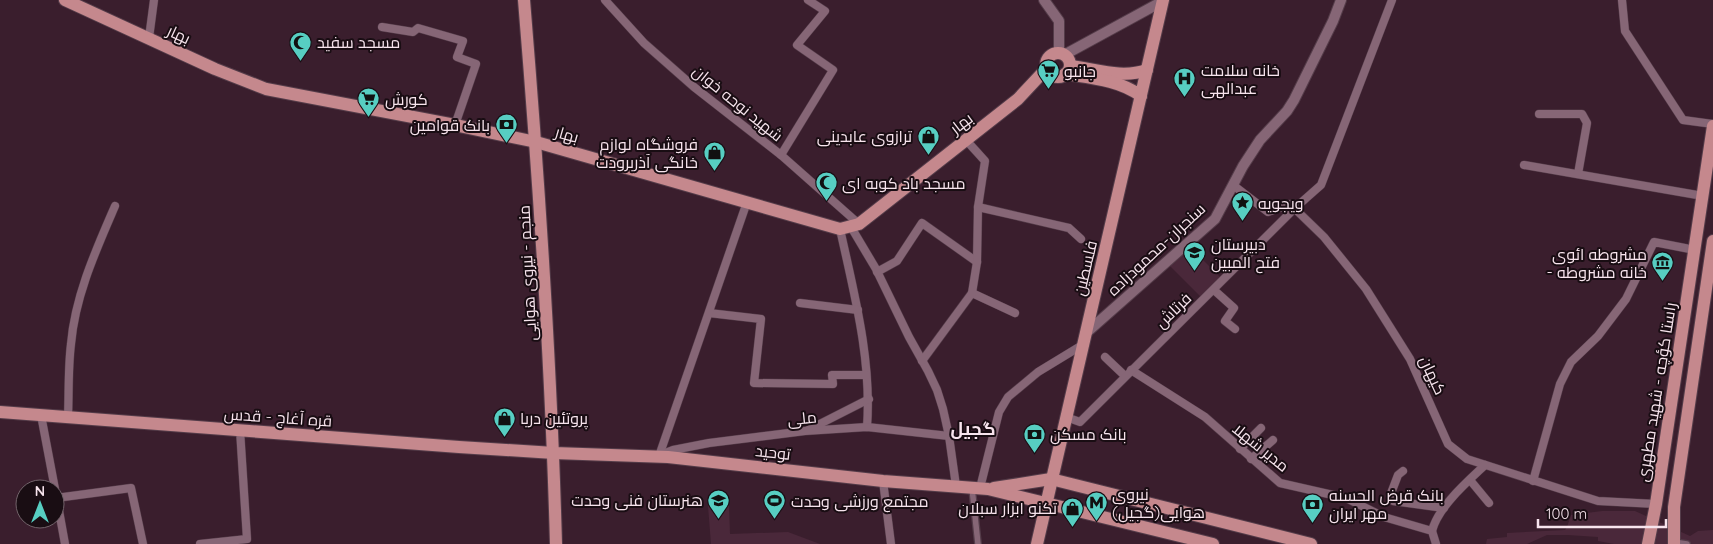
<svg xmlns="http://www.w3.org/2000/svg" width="1713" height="544" font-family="Quicksand,Cairo,sans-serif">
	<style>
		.built { fill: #4a283a }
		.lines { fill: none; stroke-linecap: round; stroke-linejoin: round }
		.pedestrian-casing { stroke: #543c49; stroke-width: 8 }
		.minor-casing { stroke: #543c49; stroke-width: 9 }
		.tertiary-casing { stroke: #543c49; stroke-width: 12 }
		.primary-casing { stroke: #543c49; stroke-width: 14 }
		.pedestrian { stroke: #866676; stroke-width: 5.5 }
		.minor { stroke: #866676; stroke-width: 8 }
		.tertiary { stroke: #866676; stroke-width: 10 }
		.primary { stroke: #c5888d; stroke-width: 12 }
		.labels { text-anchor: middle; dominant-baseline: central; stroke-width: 4; stroke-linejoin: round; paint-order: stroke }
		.street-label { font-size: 16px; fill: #f7e4ed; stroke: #190d13 }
		.poi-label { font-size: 16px; fill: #f7e4ed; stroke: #190d13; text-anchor: start }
		.neighbourhood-label { font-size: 18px; font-weight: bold; fill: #f7e4ed; stroke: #190d13 }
	</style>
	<rect width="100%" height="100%" fill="#3a1e2d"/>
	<g class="built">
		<polygon points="1190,247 1220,277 1201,297 1170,266"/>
		<polygon points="708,506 729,506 730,534 788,532 820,544 711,544"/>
		<polygon points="1602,511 1635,511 1690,536 1698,531 1713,530 1713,544 1614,544 1598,541 1598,537 1568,535 1547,535 1527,544 1486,544 1487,539 1507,537 1507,533 1565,530 1567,527 1571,515"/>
	</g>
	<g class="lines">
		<defs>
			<g id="pedestrian">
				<polyline points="972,488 978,544"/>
				<polyline points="1674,542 1687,544"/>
			</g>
			<g id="minor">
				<polyline points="605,0 644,43 694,87 781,155 859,224"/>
				<polyline points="1622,0 1625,31 1683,120 1713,124"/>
				<polyline points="382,27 413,32 418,28 463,41 457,57 476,64 455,125"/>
				<polyline points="149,38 154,0"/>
				<polyline points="1539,114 1582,114 1587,123 1578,174"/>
				<polyline points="781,155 833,70 797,45 825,11 808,0"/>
				<polyline points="1524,165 1703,196"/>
				<polyline points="1233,185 1268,212 1290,204 1324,237 1366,289 1410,359 1448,444 1467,459 1598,501 1656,504"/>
				<polyline points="978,207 1069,228 1081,239"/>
				<polyline points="851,227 876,269 909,337 928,371 937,390 943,409 949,436 956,486"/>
				<path d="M840,229C854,293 872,360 867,427"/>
				<polyline points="877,272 897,261 922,223 977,262"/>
				<polyline points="1214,290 1234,308 1225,321 1235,329"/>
				<polyline points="972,293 1015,313"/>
				<polyline points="800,303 858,310"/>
				<polyline points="709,313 761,319 754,383 833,384 832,375 866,375"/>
				<polyline points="1105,357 1125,376"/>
				<polyline points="922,361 972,293 977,262 978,207 985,161 966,140"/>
				<polyline points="1131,370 1205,417 1280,483 1346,498 1384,517 1432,531 1436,544"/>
				<polyline points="41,415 55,489"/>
				<path d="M68,417C69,393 68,368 71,344C75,296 96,250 115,206"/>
				<polyline points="1066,417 1080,422 1295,208 1321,185 1392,0"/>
				<polyline points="808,430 869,399"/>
				<polyline points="1240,449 1261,428"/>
				<polyline points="660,455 673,450 709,443 805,431 867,427 949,436"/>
				<polyline points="659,456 747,202"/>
				<polyline points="1251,459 1273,440"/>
				<polyline points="1403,471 1398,475 1390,496 1393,501 1444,508"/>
				<polyline points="1470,480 1489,503"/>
				<polyline points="883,481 891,544"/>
				<polyline points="1533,481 1560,384 1571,362 1598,336 1626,299 1654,242 1695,250"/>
				<polyline points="980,488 999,412 1008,397 1038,372 1084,344"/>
				<polyline points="56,494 65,544"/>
				<polyline points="56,498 131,488 143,544"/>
				<path d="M1432,531C1438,507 1467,482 1485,465"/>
				<polyline points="200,544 247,539 240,430"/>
			</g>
			<g id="tertiary">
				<polyline points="1044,0 1059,21 1059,53"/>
				<polyline points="1064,55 1163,1"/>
				<polyline points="1086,333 1215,219 1243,166 1260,140 1287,111 1294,100 1333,21 1341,0"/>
			</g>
			<g id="primary">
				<polyline points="65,0 215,69 266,89 455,125 536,142 840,229 859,224 1018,99 1046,69"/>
				<path d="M524,0C539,181 551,362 556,544"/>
				<circle cx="1058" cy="65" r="12"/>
				<path d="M1070,66C1096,69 1121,79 1147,70"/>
				<path d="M1065,74C1091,78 1120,80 1141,96"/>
				<polyline points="0,412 459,447 554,453 668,457 883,481 988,489 1213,544"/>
				<polyline points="994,488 1051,479 1311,544"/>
				<polyline points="1037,544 1163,0"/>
				<polyline points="1648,544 1656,504 1713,126"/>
				<polyline points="1674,544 1674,507 1713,241"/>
			</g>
		</defs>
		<use href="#pedestrian" class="pedestrian-casing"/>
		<use href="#minor" class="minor-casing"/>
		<use href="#tertiary" class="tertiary-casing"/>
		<use href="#primary" class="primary-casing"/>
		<use href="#pedestrian" class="pedestrian"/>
		<use href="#minor" class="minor"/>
		<use href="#tertiary" class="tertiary"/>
		<use href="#primary" class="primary"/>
	</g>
	<defs>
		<symbol id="mosque-pin" viewBox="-11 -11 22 30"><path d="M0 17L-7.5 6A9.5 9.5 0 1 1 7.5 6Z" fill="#57cec2" stroke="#190d13"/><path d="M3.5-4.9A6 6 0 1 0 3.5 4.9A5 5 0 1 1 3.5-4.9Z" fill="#111"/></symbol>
		<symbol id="supermarket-pin" viewBox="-11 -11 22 30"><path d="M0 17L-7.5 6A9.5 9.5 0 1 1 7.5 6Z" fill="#57cec2" stroke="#190d13"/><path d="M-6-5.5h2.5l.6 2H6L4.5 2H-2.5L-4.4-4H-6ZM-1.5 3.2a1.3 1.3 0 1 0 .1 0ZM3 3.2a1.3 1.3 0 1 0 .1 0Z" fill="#111"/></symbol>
		<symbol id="hospital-pin" viewBox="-11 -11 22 30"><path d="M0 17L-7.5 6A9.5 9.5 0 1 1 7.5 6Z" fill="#57cec2" stroke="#190d13"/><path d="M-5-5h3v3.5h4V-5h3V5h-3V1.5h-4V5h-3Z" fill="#111"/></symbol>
		<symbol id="bank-pin" viewBox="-11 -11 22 30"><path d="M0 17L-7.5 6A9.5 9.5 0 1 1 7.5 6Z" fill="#57cec2" stroke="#190d13"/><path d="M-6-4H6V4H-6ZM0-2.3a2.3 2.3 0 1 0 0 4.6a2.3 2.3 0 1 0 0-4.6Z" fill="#111"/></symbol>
		<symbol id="shop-pin" viewBox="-11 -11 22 30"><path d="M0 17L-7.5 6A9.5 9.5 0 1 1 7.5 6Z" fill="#57cec2" stroke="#190d13"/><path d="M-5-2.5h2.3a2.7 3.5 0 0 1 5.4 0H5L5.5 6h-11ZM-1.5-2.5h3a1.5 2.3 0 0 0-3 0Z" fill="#111"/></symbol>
		<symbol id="sight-pin" viewBox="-11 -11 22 30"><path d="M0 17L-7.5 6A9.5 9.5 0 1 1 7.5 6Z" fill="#57cec2" stroke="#190d13"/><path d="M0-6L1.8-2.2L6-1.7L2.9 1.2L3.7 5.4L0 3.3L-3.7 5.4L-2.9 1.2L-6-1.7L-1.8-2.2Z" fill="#111"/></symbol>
		<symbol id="school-pin" viewBox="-11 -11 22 30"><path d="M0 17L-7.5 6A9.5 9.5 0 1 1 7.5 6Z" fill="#57cec2" stroke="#190d13"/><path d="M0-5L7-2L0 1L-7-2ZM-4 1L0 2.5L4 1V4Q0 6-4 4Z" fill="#111"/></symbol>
		<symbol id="museum-pin" viewBox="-11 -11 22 30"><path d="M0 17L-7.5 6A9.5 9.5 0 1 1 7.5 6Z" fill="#57cec2" stroke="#190d13"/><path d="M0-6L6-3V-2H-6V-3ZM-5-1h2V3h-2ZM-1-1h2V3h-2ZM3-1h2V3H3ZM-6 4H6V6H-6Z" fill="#111"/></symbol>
		<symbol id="stadium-pin" viewBox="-11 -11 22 30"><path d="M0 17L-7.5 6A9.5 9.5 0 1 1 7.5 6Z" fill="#57cec2" stroke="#190d13"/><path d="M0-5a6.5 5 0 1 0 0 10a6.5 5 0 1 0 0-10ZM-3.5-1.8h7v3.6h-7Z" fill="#111"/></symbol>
		<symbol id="metro-pin" viewBox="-11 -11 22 30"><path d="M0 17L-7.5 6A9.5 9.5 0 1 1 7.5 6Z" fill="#57cec2" stroke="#190d13"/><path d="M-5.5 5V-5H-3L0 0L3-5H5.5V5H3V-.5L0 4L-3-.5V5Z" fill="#111"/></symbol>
	</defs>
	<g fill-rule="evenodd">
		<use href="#mosque-pin" x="288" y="30" width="25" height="34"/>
		<use href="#supermarket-pin" x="1036" y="58" width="25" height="34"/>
		<use href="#hospital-pin" x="1172" y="66" width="25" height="34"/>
		<use href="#supermarket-pin" x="356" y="86" width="25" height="34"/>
		<use href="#bank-pin" x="494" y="112" width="25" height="34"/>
		<use href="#shop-pin" x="916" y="124" width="25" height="34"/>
		<use href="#shop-pin" x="702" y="140" width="25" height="34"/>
		<use href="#mosque-pin" x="814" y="170" width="25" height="34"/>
		<use href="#sight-pin" x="1230" y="190" width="25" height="34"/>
		<use href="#school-pin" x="1182" y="240" width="25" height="34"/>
		<use href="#museum-pin" x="1650" y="250" width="25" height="34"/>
		<use href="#shop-pin" x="492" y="406" width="25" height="34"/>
		<use href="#bank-pin" x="1022" y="422" width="25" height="34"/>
		<use href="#school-pin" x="706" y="488" width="25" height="34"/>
		<use href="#stadium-pin" x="762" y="488" width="25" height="34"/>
		<use href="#metro-pin" x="1084" y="490" width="25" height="34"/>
		<use href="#bank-pin" x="1300" y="492" width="25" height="34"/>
		<use href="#shop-pin" x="1060" y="496" width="25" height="34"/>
	</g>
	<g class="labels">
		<g class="street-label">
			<text transform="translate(179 34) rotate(25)">بهار</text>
			<text transform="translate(738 103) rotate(39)">شهید نوحه خوان</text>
			<text transform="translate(961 123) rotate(-37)">بهار</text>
			<text transform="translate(567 134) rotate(16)">بهار</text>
			<text transform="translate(1156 249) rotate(-43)">سنجران-محمودزاده</text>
			<text transform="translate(1085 268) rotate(-77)">فلسطین</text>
			<text transform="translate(527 273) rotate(-93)">منجم - نیروی هوایی</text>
			<text transform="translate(1173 310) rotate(-44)">فرتاش</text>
			<text transform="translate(1433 375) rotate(65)">کیهان</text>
			<text transform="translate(1656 392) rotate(-81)">راستا کؤچه - شهید مطهری</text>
			<text transform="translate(278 417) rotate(4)">قره آغاج - قدس</text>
			<text transform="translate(802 418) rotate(-6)">ملی</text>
			<text transform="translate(1261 447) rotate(39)">مدیر شهلا</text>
			<text transform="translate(773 452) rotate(6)">توحید</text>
		</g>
		<g class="poi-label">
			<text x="317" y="42">مسجد سفید</text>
			<text x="1201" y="70">خانه سلامت<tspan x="1201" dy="18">عبدالهی</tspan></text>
			<text x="1064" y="71">جانبو</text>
			<text x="385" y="99">کورش</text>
			<text x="490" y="125" text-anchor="end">بانک قوامین</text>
			<text x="912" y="136" text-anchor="end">ترازوی عابدینی</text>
			<text x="698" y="144" text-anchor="end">فروشگاه لوازم<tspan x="698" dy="18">خانگی آذربرودت</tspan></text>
			<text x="842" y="183">مسجد باد کوبه ای</text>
			<text x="1258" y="203">ویجویه</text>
			<text x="1211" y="244">دبیرستان<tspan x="1211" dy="18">فتح المبین</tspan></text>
			<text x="1647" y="254" text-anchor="end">مشروطه ائوی<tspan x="1647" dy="18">- خانه مشروطه</tspan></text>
			<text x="520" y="418">پروتئین دریا</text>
			<text x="1050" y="434">بانک مسکن</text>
			<text x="1112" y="494">نیروی<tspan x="1112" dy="18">هوایی(گجیل)</tspan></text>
			<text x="1329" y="495">بانک قرض الحسنه<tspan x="1329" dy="18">مهر ایران</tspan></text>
			<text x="703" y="500" text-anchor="end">هنرستان فنی وحدت</text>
			<text x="791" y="501">مجتمع ورزشی وحدت</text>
			<text x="1057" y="508" text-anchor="end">تکنو ابزار سبلان</text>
		</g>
		<g class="neighbourhood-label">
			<text x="973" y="428">گجیل</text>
		</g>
	</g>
	<g transform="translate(40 504)"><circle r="24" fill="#190d13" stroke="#72636a"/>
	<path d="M0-4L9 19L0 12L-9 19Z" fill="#57cec2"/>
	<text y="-8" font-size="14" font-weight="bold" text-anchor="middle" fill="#f7e4ed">N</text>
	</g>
	<path d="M1538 519v8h128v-8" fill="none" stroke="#f7e4ed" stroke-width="2.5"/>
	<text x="1546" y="519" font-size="15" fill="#f7e4ed" stroke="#190d13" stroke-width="4" paint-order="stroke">100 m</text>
</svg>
